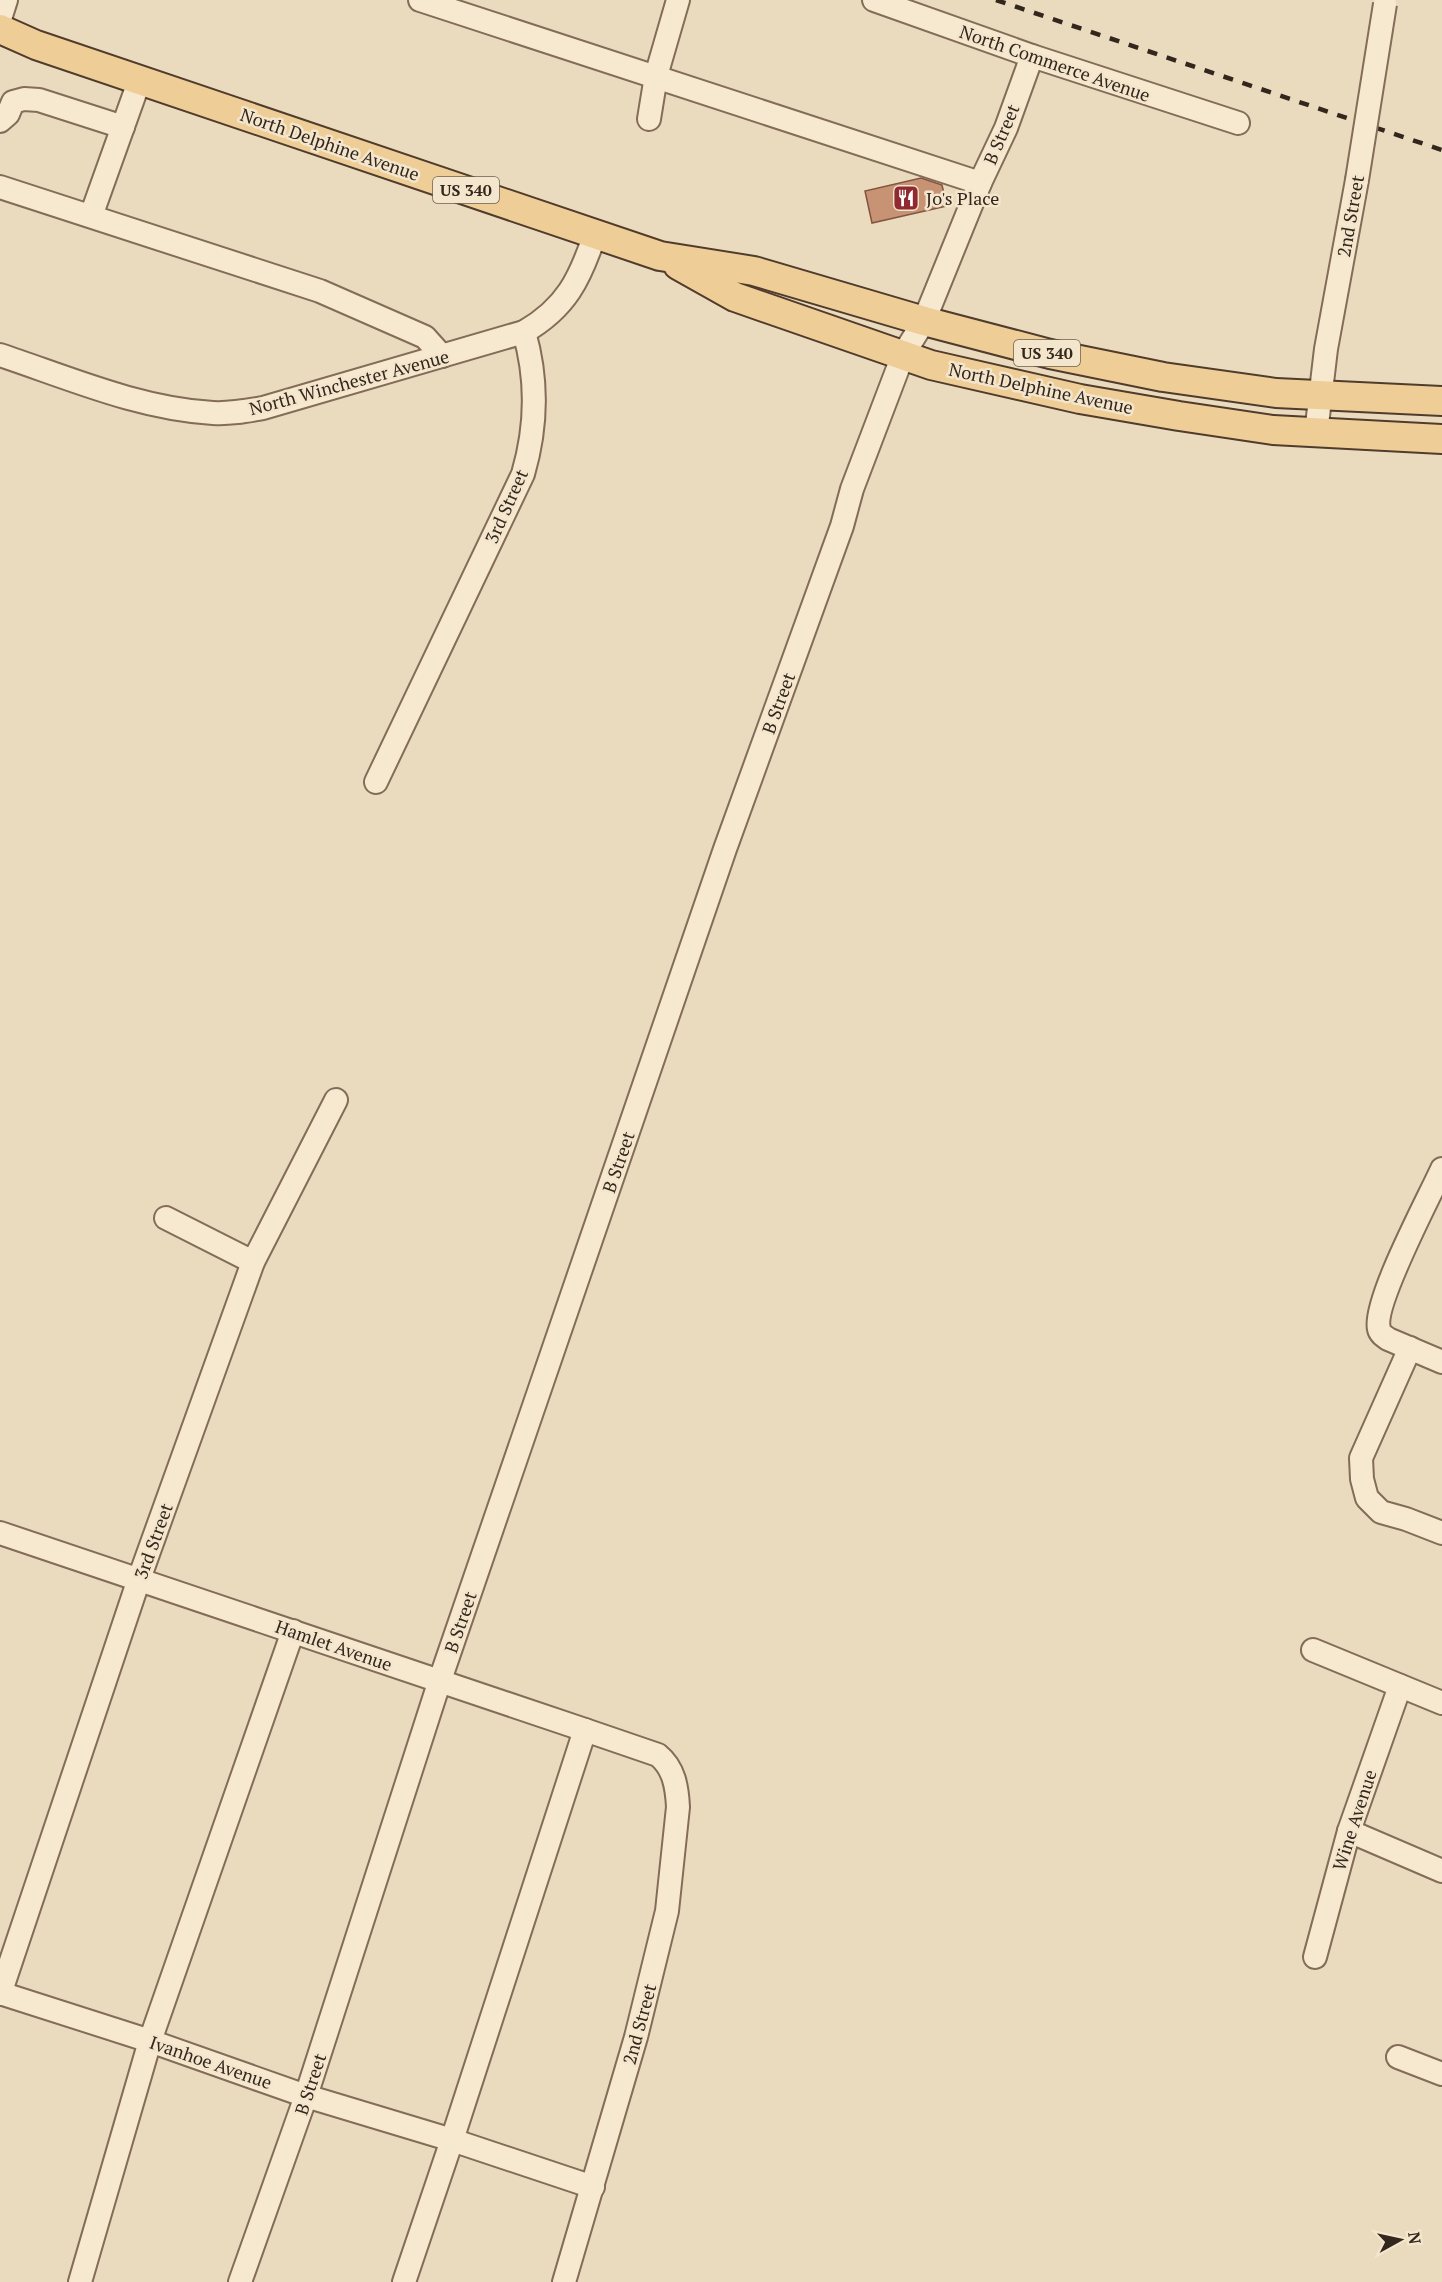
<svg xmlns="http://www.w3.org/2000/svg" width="1442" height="2282" font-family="'PT Serif',serif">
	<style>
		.building { fill: #c89375; stroke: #81553f; stroke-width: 1.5 }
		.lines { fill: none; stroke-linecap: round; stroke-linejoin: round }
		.minor-casing { stroke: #836c58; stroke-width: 26 }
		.major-casing { stroke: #503b2c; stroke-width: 32 }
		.minor { stroke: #f7e9d0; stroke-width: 22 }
		.major { stroke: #eece96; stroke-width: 28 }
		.rail { stroke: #33261c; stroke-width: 4.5; stroke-dasharray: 10 10; stroke-linecap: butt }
		.minor-bridge-casing { stroke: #836c58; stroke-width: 26; stroke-linecap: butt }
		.minor-bridge { stroke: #f7e9d0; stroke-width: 22 }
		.labels { text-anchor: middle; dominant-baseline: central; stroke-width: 5; stroke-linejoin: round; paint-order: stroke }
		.shield { fill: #f3e6cd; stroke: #6d6051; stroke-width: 1.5 }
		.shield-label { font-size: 16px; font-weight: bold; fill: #33261c }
		.street-label { font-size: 18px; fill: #33261c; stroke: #f3e6cd }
		.poi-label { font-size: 18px; fill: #33261c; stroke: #f3e6cd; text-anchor: start }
	</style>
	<rect width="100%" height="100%" fill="#ebdbbe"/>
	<polygon class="building" points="921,178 942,185 947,206 872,223 865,191"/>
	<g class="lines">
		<defs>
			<g id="minor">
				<polyline points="420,0 980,183"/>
				<polyline points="874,0 1032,56 1238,123"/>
				<polyline points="0,19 6,0"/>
				<polyline points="649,119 656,76 678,0"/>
				<polyline points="0,121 8,114 13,102 24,99 39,100 123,127"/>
				<polyline points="0,187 320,291 425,337 442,356"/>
				<polyline points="91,216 140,79"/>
				<path d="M0,355C69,378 140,409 213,413C230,414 246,411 263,408L524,332C566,308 580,279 595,234"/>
				<polyline points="1316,433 1326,349 1357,180"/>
				<path d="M376,782L523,474C537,426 538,380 524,332"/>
				<path d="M1442,1169C1429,1198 1372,1304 1379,1329C1380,1334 1384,1336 1388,1339L1442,1362"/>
				<polyline points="166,1218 253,1262"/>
				<polyline points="1410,1348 1361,1458 1362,1479 1367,1498 1381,1512 1406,1519 1442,1533"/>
				<path d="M0,1533L585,1730L658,1755C674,1768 677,1787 678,1807L667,1911L636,2037L564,2282"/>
				<polyline points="1313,1650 1442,1703"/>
				<polyline points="1349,1831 1442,1871"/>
				<polyline points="1315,1957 1349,1831 1400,1686"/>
				<polyline points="0,1993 150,2041 306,2096 452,2140 593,2187"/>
				<polyline points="0,1994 139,1579 253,1262 336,1100"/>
				<polyline points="1398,2057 1442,2074"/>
				<polyline points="80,2282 150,2041 293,1631"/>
				<polyline points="240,2282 306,2096 440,1680 725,849 842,526 852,489 903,355 924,321 980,183 1006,128 1032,56"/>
				<polyline points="404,2282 452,2140 585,1730"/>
			</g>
			<g id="major">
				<polyline points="0,29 36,45 660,256 754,271 924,321 1050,354 1163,377 1276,393 1442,401"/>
				<polyline points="678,265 735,297 931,365 1080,399 1179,416 1273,430 1442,439"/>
			</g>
		</defs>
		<use href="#minor" class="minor-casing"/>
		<use href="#major" class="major-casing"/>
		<use href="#minor" class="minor"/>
		<use href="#major" class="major"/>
		<polyline class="rail" points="996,0 1442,150"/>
		<defs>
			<polyline id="minor-bridge" points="1357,180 1385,4"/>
		</defs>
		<use href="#minor-bridge" class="minor-bridge-casing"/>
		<use href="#minor-bridge" class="minor-bridge"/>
	</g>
	<defs>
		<symbol id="restaurant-square" viewBox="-11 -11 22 22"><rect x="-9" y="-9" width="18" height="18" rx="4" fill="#8f2a30" stroke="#f3e6cd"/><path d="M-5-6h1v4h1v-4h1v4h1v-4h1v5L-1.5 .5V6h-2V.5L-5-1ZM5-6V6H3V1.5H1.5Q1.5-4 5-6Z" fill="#fff"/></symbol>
	</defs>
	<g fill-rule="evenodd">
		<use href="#restaurant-square" x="891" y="183" width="30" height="30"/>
	</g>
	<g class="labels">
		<g class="shield">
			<rect x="433" y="177" width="66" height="26" rx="4.5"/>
			<rect x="1014" y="340" width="66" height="26" rx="4.5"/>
		</g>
		<g class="shield-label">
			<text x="466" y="190">US 340</text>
			<text x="1047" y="353">US 340</text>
		</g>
		<g class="street-label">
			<text transform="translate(1055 63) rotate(19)">North Commerce Avenue</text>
			<text transform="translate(1001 134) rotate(-67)">B Street</text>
			<text transform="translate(330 144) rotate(19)">North Delphine Avenue</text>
			<text transform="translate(1350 216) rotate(-80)">2nd Street</text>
			<text transform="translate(349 382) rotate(-15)">North Winchester Avenue</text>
			<text transform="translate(1041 388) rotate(12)">North Delphine Avenue</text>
			<text transform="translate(506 506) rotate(-66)">3rd Street</text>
			<text transform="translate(778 703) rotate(-70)">B Street</text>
			<text transform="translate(618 1162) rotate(-71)">B Street</text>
			<text transform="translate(153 1541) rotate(-70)">3rd Street</text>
			<text transform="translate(460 1622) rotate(-71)">B Street</text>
			<text transform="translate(334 1645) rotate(19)">Hamlet Avenue</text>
			<text transform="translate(1354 1820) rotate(-72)">Wine Avenue</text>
			<text transform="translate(639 2024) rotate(-75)">2nd Street</text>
			<text transform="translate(211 2062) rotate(19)">Ivanhoe Avenue</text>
			<text transform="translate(310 2084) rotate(-72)">B Street</text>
		</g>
		<g class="poi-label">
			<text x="926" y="198">Jo's Place</text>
		</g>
	</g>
	<g transform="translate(1400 2240) rotate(82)" stroke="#f3e6cd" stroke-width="4.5" paint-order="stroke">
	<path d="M0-4.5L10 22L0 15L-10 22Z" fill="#33261c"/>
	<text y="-9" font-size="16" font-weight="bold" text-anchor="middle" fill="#33261c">N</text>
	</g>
</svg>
